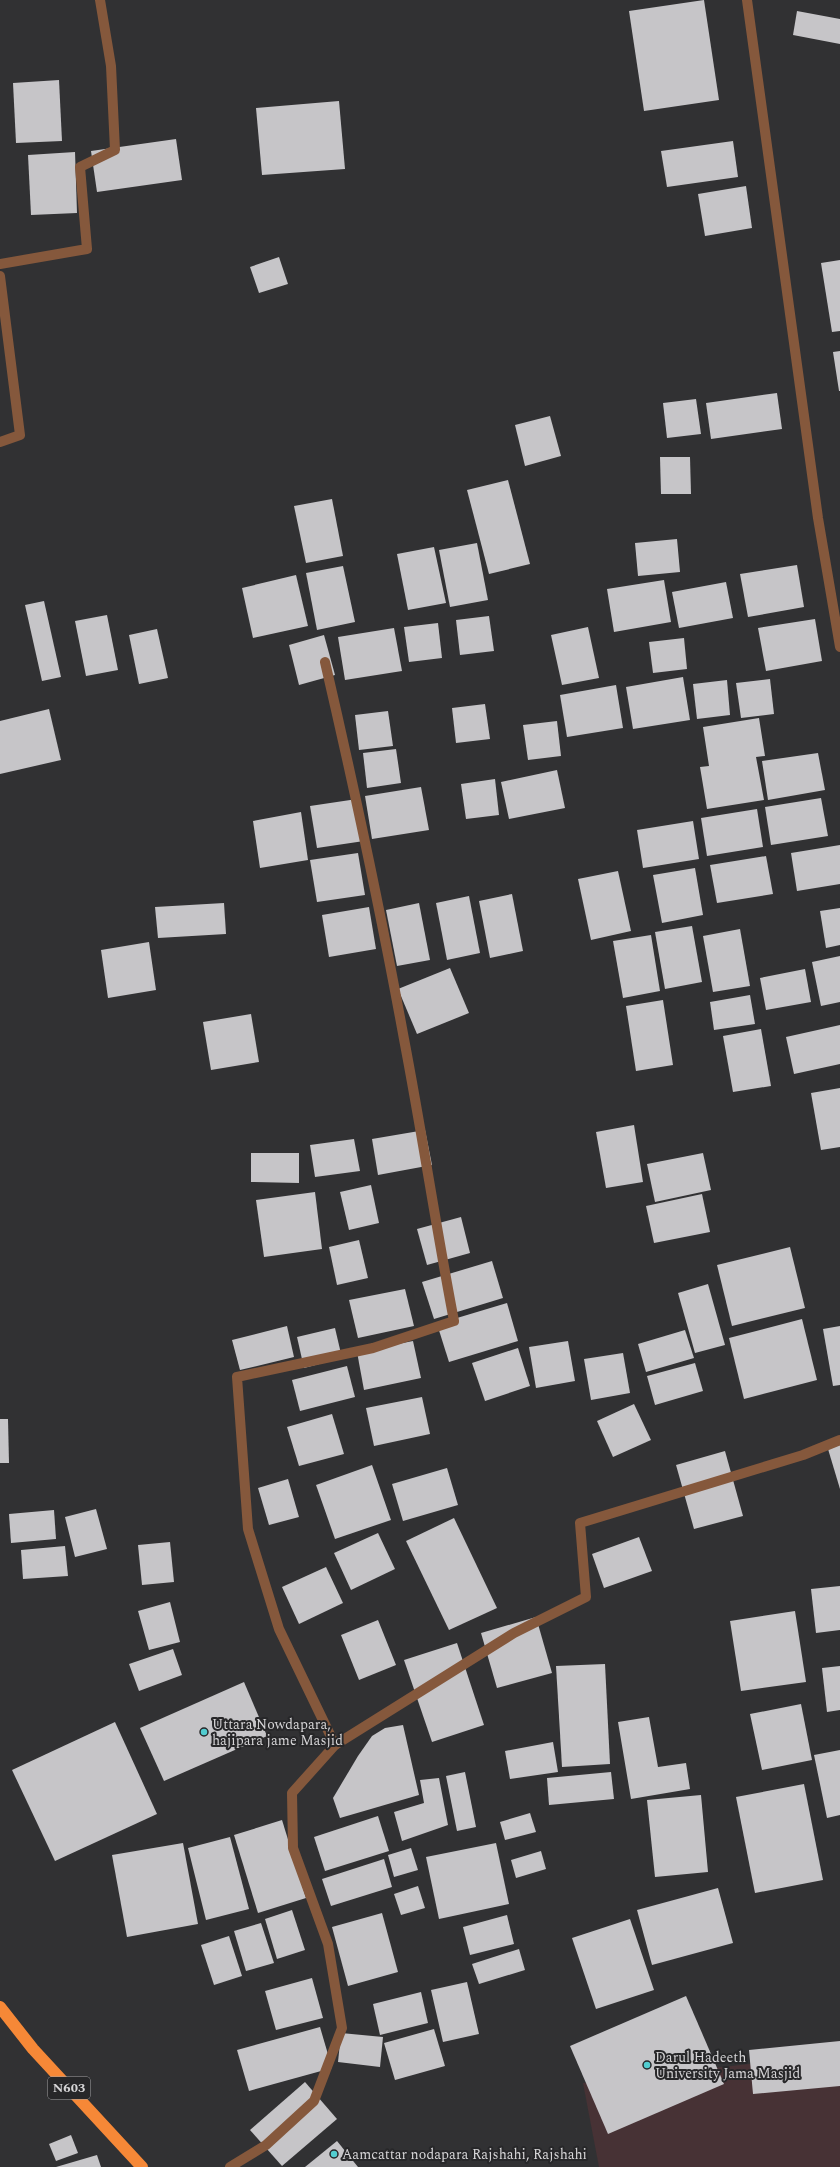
<svg xmlns="http://www.w3.org/2000/svg" width="840" height="2167" font-family="Spectral,serif">
	<style>
		.education { fill: #473235 }
		.building { fill: #c6c5c8 }
		.lines { fill: none; stroke-linecap: round; stroke-linejoin: round }
		.minor { stroke: #85583c; stroke-width: 10 }
		.highway { stroke: #f68837; stroke-width: 12 }
		.poi-dot { fill: #52cdd0; stroke: #272729; stroke-width: 1.5 }
		.labels { text-anchor: middle; dominant-baseline: central; stroke-width: 4; stroke-linejoin: round; paint-order: stroke }
		.shield { fill: #272729; stroke: #a2a1a3; stroke-width: 1 }
		.shield-label { font-size: 13px; font-weight: bold; fill: #d6d5d7 }
		.poi-label { font-size: 14px; fill: #d6d5d7; stroke: #272729; text-anchor: start }
	</style>
	<rect width="100%" height="100%" fill="#313133"/>
	<polygon class="education" points="837,2054 840,2075 840,2167 599,2167 583,2083"/>
	<g class="building">
		<polygon points="704,0 719,100 644,111 629,11"/>
		<polygon points="797,11 840,19 840,44 793,35"/>
		<polygon points="59,80 62,141 16,143 13,83"/>
		<polygon points="339,101 345,169 262,175 256,108"/>
		<polygon points="176,139 182,180 97,192 91,151"/>
		<polygon points="733,141 738,177 667,187 661,151"/>
		<polygon points="75,152 77,213 31,215 28,155"/>
		<polygon points="746,186 752,228 705,236 698,194"/>
		<polygon points="279,257 288,284 259,293 250,267"/>
		<polygon points="840,260 840,331 832,332 821,263"/>
		<polygon points="840,351 840,391 839,391 833,352"/>
		<polygon points="777,393 782,429 711,439 706,403"/>
		<polygon points="696,399 701,434 667,438 663,403"/>
		<polygon points="550,416 561,456 525,466 515,425"/>
		<polygon points="660,457 690,457 691,494 661,494"/>
		<polygon points="508,480 530,564 489,574 467,490"/>
		<polygon points="332,499 343,556 306,563 294,506"/>
		<polygon points="677,539 680,572 638,576 635,543"/>
		<polygon points="477,543 488,600 450,607 439,550"/>
		<polygon points="434,547 446,603 408,610 397,554"/>
		<polygon points="797,565 804,607 748,617 740,574"/>
		<polygon points="343,566 355,622 317,630 306,573"/>
		<polygon points="296,575 308,626 253,638 242,588"/>
		<polygon points="664,580 671,622 614,632 607,589"/>
		<polygon points="726,582 733,618 679,628 672,592"/>
		<polygon points="44,601 61,677 42,681 25,605"/>
		<polygon points="107,615 118,670 86,676 75,621"/>
		<polygon points="489,616 494,651 460,655 456,620"/>
		<polygon points="815,619 822,661 766,671 758,628"/>
		<polygon points="438,623 442,658 409,662 404,627"/>
		<polygon points="588,627 599,678 562,685 551,635"/>
		<polygon points="394,628 402,671 345,680 338,637"/>
		<polygon points="157,629 168,678 139,684 129,635"/>
		<polygon points="324,635 335,675 299,685 289,645"/>
		<polygon points="684,638 687,669 653,673 649,642"/>
		<polygon points="683,677 690,720 633,729 626,687"/>
		<polygon points="770,679 774,714 741,718 736,683"/>
		<polygon points="727,680 730,715 697,719 693,684"/>
		<polygon points="616,685 623,728 567,737 560,695"/>
		<polygon points="485,704 490,739 456,743 452,708"/>
		<polygon points="49,709 61,760 0,774 0,721"/>
		<polygon points="388,711 393,746 359,750 355,715"/>
		<polygon points="759,718 765,756 756,757 764,800 707,809 700,767 709,766 703,727"/>
		<polygon points="557,721 561,756 528,760 523,725"/>
		<polygon points="396,749 401,783 367,788 363,753"/>
		<polygon points="818,753 825,790 768,800 762,761"/>
		<polygon points="557,770 565,808 509,819 501,782"/>
		<polygon points="495,779 499,815 466,819 461,784"/>
		<polygon points="421,787 429,830 372,839 365,796"/>
		<polygon points="821,798 828,836 771,845 765,807"/>
		<polygon points="357,799 364,841 317,848 310,806"/>
		<polygon points="757,809 763,847 707,856 701,818"/>
		<polygon points="301,812 308,860 260,868 253,821"/>
		<polygon points="693,821 699,859 643,868 637,830"/>
		<polygon points="840,845 840,884 797,891 791,853"/>
		<polygon points="358,853 365,895 317,902 310,860"/>
		<polygon points="766,856 773,894 717,903 710,865"/>
		<polygon points="695,868 703,915 662,923 653,875"/>
		<polygon points="618,871 631,931 591,940 578,879"/>
		<polygon points="512,894 523,951 490,958 479,901"/>
		<polygon points="469,896 480,953 447,960 436,903"/>
		<polygon points="224,903 226,934 158,938 155,907"/>
		<polygon points="419,903 430,960 397,966 386,910"/>
		<polygon points="369,907 376,949 329,957 322,915"/>
		<polygon points="840,908 840,945 826,948 820,911"/>
		<polygon points="692,926 702,982 665,989 655,932"/>
		<polygon points="740,929 750,986 713,992 703,936"/>
		<polygon points="651,935 660,991 623,998 613,941"/>
		<polygon points="149,942 156,990 108,998 101,950"/>
		<polygon points="840,956 840,1002 821,1006 812,962"/>
		<polygon points="450,968 469,1013 417,1034 398,989"/>
		<polygon points="805,969 811,1002 766,1010 760,978"/>
		<polygon points="750,995 755,1024 714,1030 710,1002"/>
		<polygon points="663,1000 673,1065 636,1071 626,1006"/>
		<polygon points="251,1014 259,1062 211,1070 203,1022"/>
		<polygon points="840,1025 840,1064 794,1074 786,1037"/>
		<polygon points="761,1029 771,1086 733,1092 723,1036"/>
		<polygon points="840,1088 840,1147 821,1150 811,1093"/>
		<polygon points="634,1125 643,1182 606,1188 596,1132"/>
		<polygon points="425,1130 432,1165 378,1175 372,1139"/>
		<polygon points="354,1139 360,1171 315,1177 310,1145"/>
		<polygon points="251,1153 299,1153 299,1183 251,1182"/>
		<polygon points="703,1153 711,1190 655,1202 647,1164"/>
		<polygon points="371,1185 379,1223 349,1230 340,1192"/>
		<polygon points="315,1192 322,1249 264,1257 256,1200"/>
		<polygon points="702,1194 710,1232 654,1243 646,1206"/>
		<polygon points="461,1217 470,1253 427,1265 417,1229"/>
		<polygon points="359,1240 368,1278 337,1285 329,1247"/>
		<polygon points="790,1247 805,1308 732,1326 717,1265"/>
		<polygon points="492,1261 503,1298 434,1319 422,1282"/>
		<polygon points="708,1284 725,1345 695,1353 678,1293"/>
		<polygon points="405,1289 414,1326 358,1338 349,1300"/>
		<polygon points="507,1303 518,1341 449,1362 437,1324"/>
		<polygon points="802,1319 817,1380 744,1399 729,1338"/>
		<polygon points="287,1326 294,1357 240,1370 232,1340"/>
		<polygon points="840,1326 840,1385 833,1386 823,1329"/>
		<polygon points="335,1328 342,1358 304,1368 297,1337"/>
		<polygon points="685,1330 694,1358 646,1372 638,1344"/>
		<polygon points="413,1341 421,1378 364,1390 357,1352"/>
		<polygon points="568,1341 575,1381 536,1388 529,1347"/>
		<polygon points="518,1348 530,1386 485,1401 472,1363"/>
		<polygon points="623,1353 630,1393 591,1400 584,1359"/>
		<polygon points="695,1363 703,1391 655,1405 647,1376"/>
		<polygon points="347,1366 355,1397 300,1411 292,1380"/>
		<polygon points="422,1397 430,1434 374,1446 366,1408"/>
		<polygon points="634,1404 651,1440 613,1457 597,1421"/>
		<polygon points="332,1414 344,1454 299,1466 287,1427"/>
		<polygon points="0,1419 8,1419 9,1463 0,1463"/>
		<polygon points="840,1445 840,1489 828,1449"/>
		<polygon points="725,1451 743,1516 694,1529 676,1465"/>
		<polygon points="372,1465 391,1520 335,1539 316,1485"/>
		<polygon points="447,1468 458,1505 403,1521 392,1484"/>
		<polygon points="288,1479 299,1517 269,1525 258,1488"/>
		<polygon points="96,1509 107,1549 75,1557 65,1517"/>
		<polygon points="54,1510 56,1539 11,1543 9,1514"/>
		<polygon points="454,1518 497,1608 449,1630 406,1541"/>
		<polygon points="378,1533 395,1569 351,1590 334,1553"/>
		<polygon points="639,1537 652,1571 604,1588 592,1554"/>
		<polygon points="170,1542 174,1582 142,1585 138,1545"/>
		<polygon points="65,1546 68,1576 23,1579 21,1550"/>
		<polygon points="326,1567 343,1603 299,1624 282,1587"/>
		<polygon points="840,1586 840,1630 816,1633 811,1589"/>
		<polygon points="170,1602 180,1642 149,1650 138,1611"/>
		<polygon points="795,1611 806,1682 741,1691 730,1621"/>
		<polygon points="536,1617 552,1673 497,1688 481,1633"/>
		<polygon points="378,1620 396,1665 359,1680 341,1635"/>
		<polygon points="457,1643 484,1725 432,1742 404,1660"/>
		<polygon points="173,1649 182,1675 139,1691 129,1664"/>
		<polygon points="605,1664 610,1764 562,1767 556,1666"/>
		<polygon points="840,1666 840,1710 827,1712 822,1668"/>
		<polygon points="244,1682 267,1736 164,1781 140,1728"/>
		<polygon points="801,1704 812,1760 762,1770 750,1714"/>
		<polygon points="649,1717 658,1767 686,1763 690,1789 631,1799 618,1722"/>
		<polygon points="115,1722 157,1814 55,1861 12,1770"/>
		<polygon points="403,1725 419,1795 340,1818 333,1798 358,1756 372,1736 385,1728"/>
		<polygon points="553,1742 558,1772 510,1779 505,1751"/>
		<polygon points="840,1750 840,1815 827,1818 814,1755"/>
		<polygon points="465,1772 476,1827 457,1831 446,1776"/>
		<polygon points="611,1772 614,1799 549,1805 547,1778"/>
		<polygon points="439,1778 448,1825 402,1841 394,1812 424,1803 420,1780"/>
		<polygon points="804,1784 823,1880 755,1893 736,1797"/>
		<polygon points="701,1795 708,1872 655,1877 647,1800"/>
		<polygon points="530,1813 536,1832 505,1840 500,1822"/>
		<polygon points="378,1816 389,1851 325,1871 314,1837"/>
		<polygon points="282,1820 306,1898 258,1913 234,1835"/>
		<polygon points="230,1837 249,1909 206,1920 188,1848"/>
		<polygon points="183,1843 198,1924 127,1937 112,1855"/>
		<polygon points="496,1843 509,1904 439,1919 426,1857"/>
		<polygon points="411,1848 418,1870 394,1877 388,1855"/>
		<polygon points="541,1851 546,1869 516,1878 511,1860"/>
		<polygon points="384,1859 392,1887 331,1906 322,1879"/>
		<polygon points="418,1886 425,1908 401,1915 394,1894"/>
		<polygon points="718,1888 733,1943 652,1965 637,1910"/>
		<polygon points="292,1910 305,1950 277,1959 265,1919"/>
		<polygon points="382,1913 398,1972 348,1986 332,1927"/>
		<polygon points="507,1915 514,1944 470,1955 463,1927"/>
		<polygon points="630,1919 654,1990 596,2009 572,1938"/>
		<polygon points="261,1923 274,1963 246,1971 234,1931"/>
		<polygon points="229,1936 242,1976 214,1985 201,1945"/>
		<polygon points="519,1949 525,1970 479,1984 472,1964"/>
		<polygon points="312,1978 323,2018 276,2030 265,1991"/>
		<polygon points="467,1982 479,2034 443,2042 431,1990"/>
		<polygon points="421,1992 428,2023 380,2035 373,2004"/>
		<polygon points="686,1996 724,2084 608,2134 570,2046"/>
		<polygon points="320,2027 332,2068 249,2091 237,2050"/>
		<polygon points="434,2029 445,2066 395,2080 384,2043"/>
		<polygon points="341,2033 383,2037 380,2067 338,2062"/>
		<polygon points="840,2041 840,2086 753,2094 749,2050"/>
		<polygon points="305,2082 337,2119 282,2166 250,2130"/>
		<polygon points="71,2135 78,2153 56,2161 49,2144"/>
		<polygon points="337,2141 358,2167 305,2167"/>
		<polygon points="97,2155 101,2167 56,2167"/>
	</g>
	<g class="lines">
		<g class="minor">
			<polyline points="747,0 818,518 840,647"/>
			<polyline points="0,264 87,249 80,167 115,150 111,66 100,0"/>
			<polyline points="0,276 20,435 0,442"/>
			<path d="M325,662C354,787 381,913 404,1039C422,1133 436,1227 454,1321L373,1348L237,1377L248,1529L279,1629L335,1745"/>
			<polyline points="230,2167 266,2145 314,2101 342,2028 328,1944 293,1848 292,1793 335,1745 514,1633 586,1597 580,1523 803,1455 840,1440"/>
		</g>
		<polyline class="highway" points="0,2007 33,2049 142,2167"/>
	</g>
	<g class="poi-dot">
		<circle cx="204" cy="1732" r="4"/>
		<circle cx="647" cy="2065" r="4"/>
		<circle cx="334" cy="2154" r="4"/>
	</g>
	<g class="labels">
		<rect class="shield" x="48" y="2077" width="42" height="22" rx="3"/>
		<g class="shield-label">
			<text x="69" y="2088">N603</text>
		</g>
		<g class="poi-label">
			<text x="212" y="1724">Uttara Nowdapara,<tspan x="212" dy="16">hajipara jame Masjid</tspan></text>
			<text x="655" y="2057">Darul Hadeeth<tspan x="655" dy="16">University Jama Masjid</tspan></text>
			<text x="342" y="2154">Aamcattar nodapara Rajshahi, Rajshahi</text>
		</g>
	</g>
</svg>
